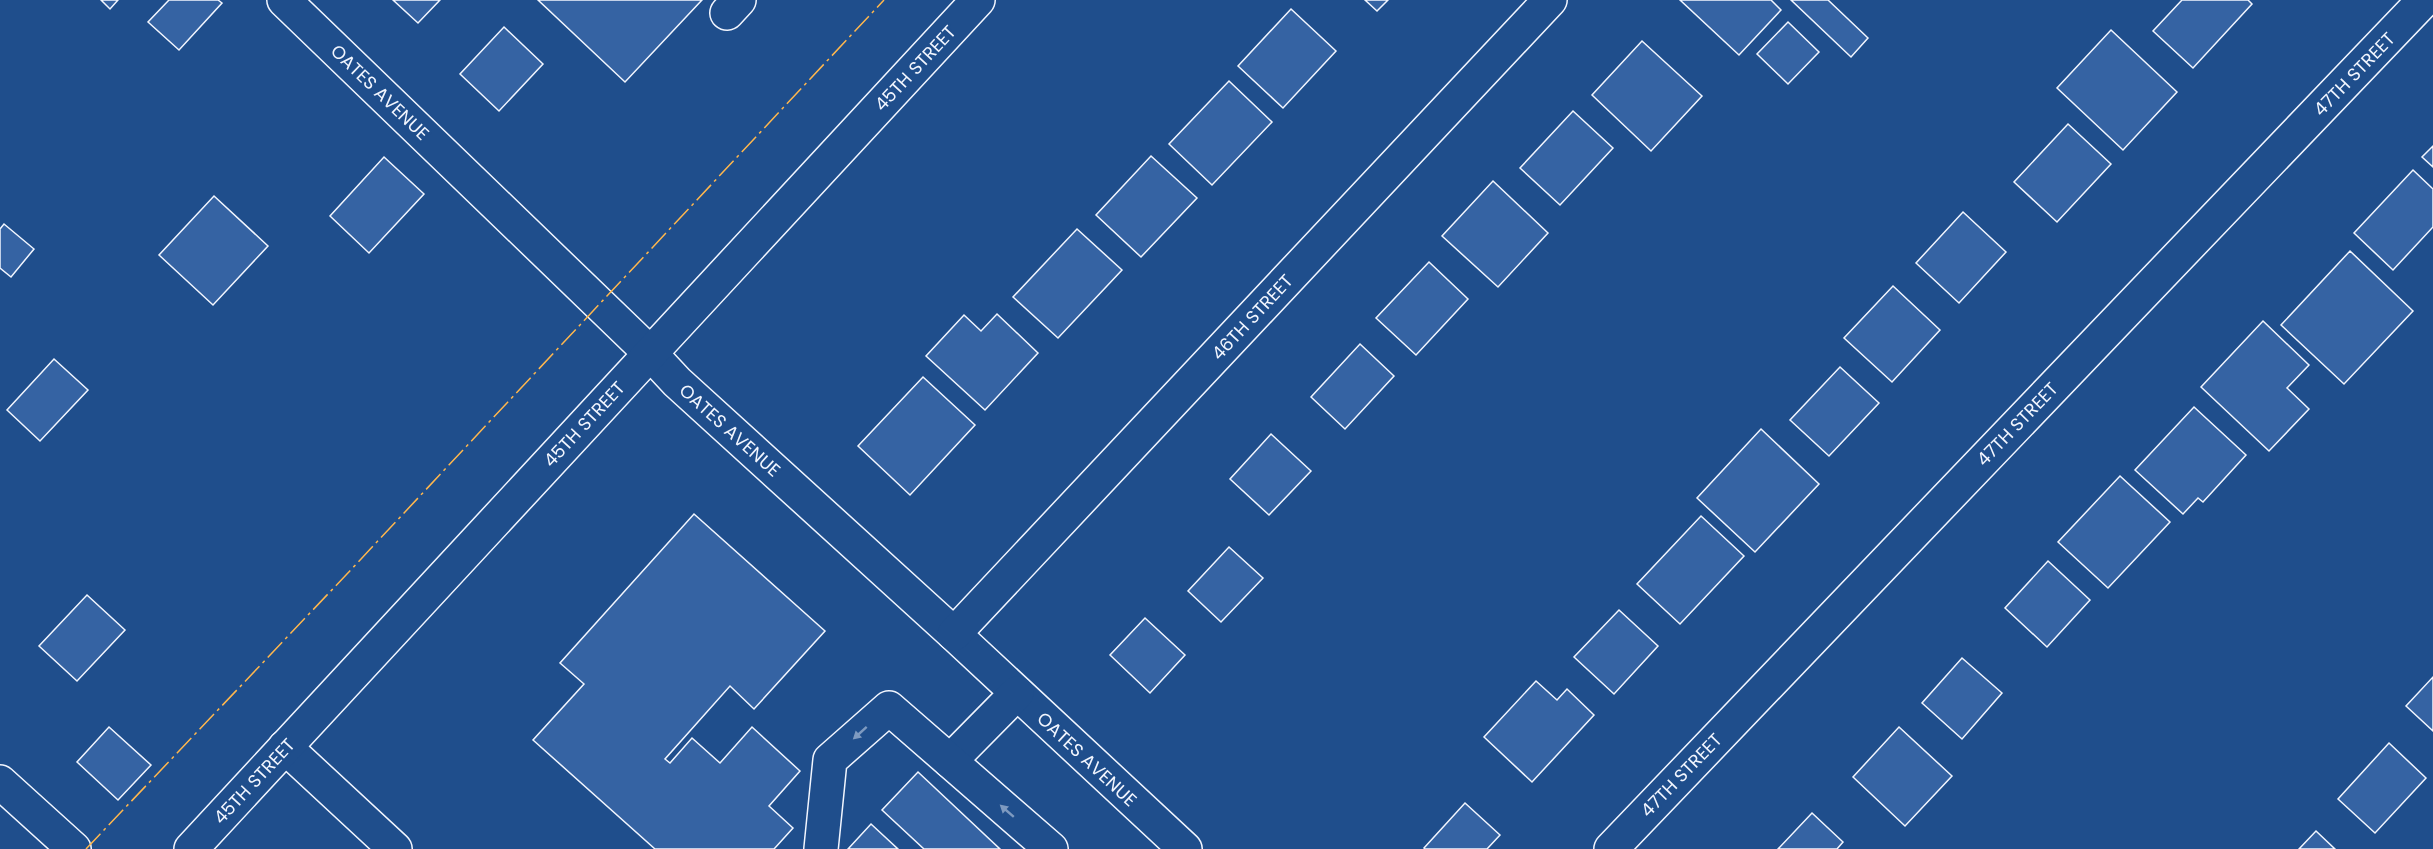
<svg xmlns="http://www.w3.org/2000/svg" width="2433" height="849" font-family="Poppins,sans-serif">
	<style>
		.building { fill: #3563a3; stroke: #f2f6ff; stroke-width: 1.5 }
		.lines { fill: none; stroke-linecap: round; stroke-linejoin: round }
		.minor-casing { stroke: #f2f6ff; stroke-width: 36 }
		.major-casing { stroke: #f2f6ff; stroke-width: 36 }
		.minor { stroke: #1f4e8c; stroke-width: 33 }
		.major { stroke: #1f4e8c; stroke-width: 33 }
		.power { stroke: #ffb74d; stroke-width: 1.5; stroke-dasharray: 21 4.5 3 4.5; stroke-linecap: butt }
		.oneway { fill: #7e9ac0 }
		.labels { text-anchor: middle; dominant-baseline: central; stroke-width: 4.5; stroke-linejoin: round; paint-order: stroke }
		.street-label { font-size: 18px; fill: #f2f6ff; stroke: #1f4e8c }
	</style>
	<rect width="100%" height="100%" fill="#1f4e8c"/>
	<g class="building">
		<polygon points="101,0 118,0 110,9"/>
		<polygon points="169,0 218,0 222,3 179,50 148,22"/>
		<polygon points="393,0 440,0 418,23"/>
		<polygon points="538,0 702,0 625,82"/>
		<polygon points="1365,0 1388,0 1377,11"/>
		<polygon points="1680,0 1771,0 1781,10 1739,55"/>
		<polygon points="1791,0 1828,0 1868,38 1851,57"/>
		<polygon points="2182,0 2248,0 2252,4 2193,68 2153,31"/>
		<polygon points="1291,9 1336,51 1283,108 1238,66"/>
		<polygon points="1788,22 1819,52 1788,84 1757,54"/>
		<polygon points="504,27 543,64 499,111 460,74"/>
		<polygon points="2111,30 2177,92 2123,150 2057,88"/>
		<polygon points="1642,41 1702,96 1651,151 1592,95"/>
		<polygon points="1229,81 1272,122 1212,185 1169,144"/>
		<polygon points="1573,111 1613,148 1560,205 1520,168"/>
		<polygon points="2068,124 2111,164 2057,222 2014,182"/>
		<polygon points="2433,146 2433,167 2422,157"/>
		<polygon points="1151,156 1197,198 1141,257 1096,215"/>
		<polygon points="384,157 424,194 369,253 330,216"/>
		<polygon points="2413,170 2433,189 2433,227 2393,270 2354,233"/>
		<polygon points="1493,181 1548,233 1498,287 1442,236"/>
		<polygon points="214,196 268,246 213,305 159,255"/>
		<polygon points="1963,212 2006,252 1959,303 1916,263"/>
		<polygon points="4,224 34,249 11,277 0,268 0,229"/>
		<polygon points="1077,229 1122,270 1058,338 1013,297"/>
		<polygon points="2350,251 2413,311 2344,384 2281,325"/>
		<polygon points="1429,262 1468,299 1416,355 1376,318"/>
		<polygon points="1893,286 1940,330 1892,382 1844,338"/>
		<polygon points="997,314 1038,353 985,410 926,356 964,315 981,331"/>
		<polygon points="2263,321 2309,365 2287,388 2309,409 2269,451 2201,387"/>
		<polygon points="1360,344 1394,376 1345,429 1311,397"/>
		<polygon points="54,359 88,390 40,441 7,410"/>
		<polygon points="1840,367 1879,403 1829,456 1790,420"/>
		<polygon points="923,377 975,425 910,495 858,446"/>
		<polygon points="2194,407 2246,455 2203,502 2198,498 2183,514 2135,470"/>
		<polygon points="1761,429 1819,484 1755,552 1697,498"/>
		<polygon points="1271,434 1311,471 1269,515 1230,479"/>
		<polygon points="2120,476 2170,522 2108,588 2058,542"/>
		<polygon points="694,514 825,631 754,709 730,686 665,759 670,763 692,738 720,763 752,727 800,771 769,806 793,828 774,849 655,849 533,740 584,684 560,663"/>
		<polygon points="1701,516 1744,556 1680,624 1637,584"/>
		<polygon points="1229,547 1263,578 1221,622 1188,591"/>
		<polygon points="2048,561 2090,600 2047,647 2005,608"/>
		<polygon points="87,595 125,630 77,681 39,646"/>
		<polygon points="1619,610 1658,646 1614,694 1574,657"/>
		<polygon points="1145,618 1185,655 1150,693 1110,655"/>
		<polygon points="1962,658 2002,693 1962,739 1922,703"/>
		<polygon points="2433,677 2433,731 2406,706"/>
		<polygon points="1536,681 1557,700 1567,689 1594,715 1532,782 1484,737"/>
		<polygon points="109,727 151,765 118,800 77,762"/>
		<polygon points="1899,727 1952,776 1905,826 1853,777"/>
		<polygon points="2389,743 2426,778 2375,833 2338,799"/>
		<polygon points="918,772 1000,849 924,849 882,810"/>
		<polygon points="1465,803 1500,835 1487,849 1425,849 1424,848"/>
		<polygon points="1812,813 1843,842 1837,849 1778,849"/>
		<polygon points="871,824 898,849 848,849"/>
		<polygon points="2316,831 2335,849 2299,849"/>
	</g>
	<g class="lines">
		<defs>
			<g id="minor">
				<polyline points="284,0 650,353 677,382 954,634 1185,849"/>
				<polyline points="727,13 739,0"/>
				<polyline points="954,634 1550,0"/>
				<polyline points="285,747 395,849"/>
				<polyline points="950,761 1017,693"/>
				<polyline points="0,782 74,849"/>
				<polyline points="821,849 830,760 889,708 1051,849"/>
				<polyline points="1611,849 2424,0"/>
			</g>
			<polyline id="major" points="191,849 978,0"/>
		</defs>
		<use href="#minor" class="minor-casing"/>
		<use href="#major" class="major-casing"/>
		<use href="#minor" class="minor"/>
		<use href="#major" class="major"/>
		<polyline class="power" points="86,849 346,575 884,0"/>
	</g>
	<defs><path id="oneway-solid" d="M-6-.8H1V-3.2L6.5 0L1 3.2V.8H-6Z" transform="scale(1.5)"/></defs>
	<g class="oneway">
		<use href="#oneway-solid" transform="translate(860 733) rotate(138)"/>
		<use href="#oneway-solid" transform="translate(1007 811) rotate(-139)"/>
	</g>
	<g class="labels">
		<g class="street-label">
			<text transform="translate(915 68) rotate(-47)">45TH STREET</text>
			<text transform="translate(2354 74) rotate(-46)">47TH STREET</text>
			<text transform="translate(380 92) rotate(44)">OATES AVENUE</text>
			<text transform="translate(1252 317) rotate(-47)">46TH STREET</text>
			<text transform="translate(584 424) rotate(-47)">45TH STREET</text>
			<text transform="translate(2017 424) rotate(-46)">47TH STREET</text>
			<text transform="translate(730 430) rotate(42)">OATES AVENUE</text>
			<text transform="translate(1087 759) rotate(43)">OATES AVENUE</text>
			<text transform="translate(1681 775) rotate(-46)">47TH STREET</text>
			<text transform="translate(254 781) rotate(-47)">45TH STREET</text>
		</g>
	</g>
</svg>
